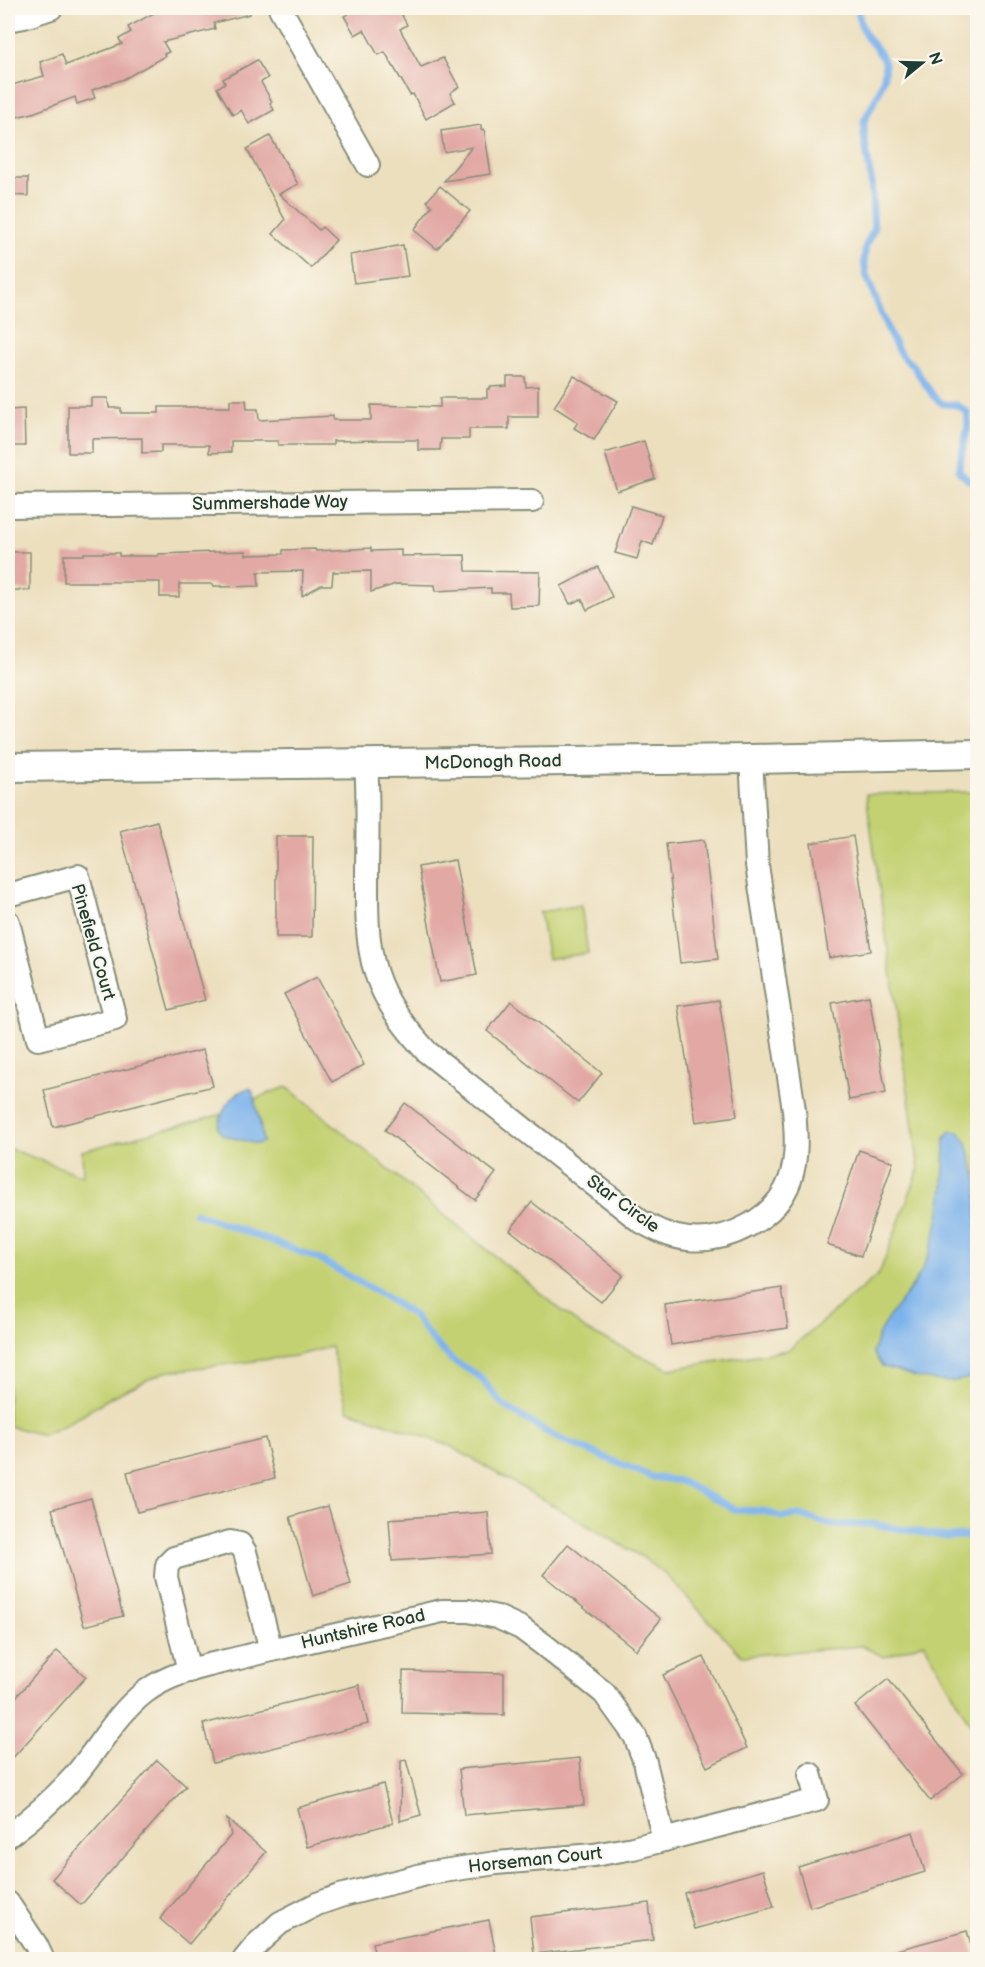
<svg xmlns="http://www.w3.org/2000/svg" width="985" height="1967" font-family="'Balsamiq Sans',sans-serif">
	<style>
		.green { fill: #c4d172; stroke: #728753; stroke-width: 1.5 }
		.water { fill: #7cb2eb; stroke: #4e7890; stroke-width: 1.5 }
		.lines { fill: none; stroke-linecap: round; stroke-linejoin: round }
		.stream { stroke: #7cb2eb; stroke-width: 7 }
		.building { fill: #e2a8a4 }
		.minor-casing { stroke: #868e79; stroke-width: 26 }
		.major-casing { stroke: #868e79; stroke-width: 32 }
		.minor { stroke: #fff; stroke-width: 22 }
		.major { stroke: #fff; stroke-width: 28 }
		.labels { text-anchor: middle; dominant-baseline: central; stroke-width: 4.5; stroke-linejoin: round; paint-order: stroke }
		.street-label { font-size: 18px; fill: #1f3d34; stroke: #fbf7ec }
	</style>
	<rect width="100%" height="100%" fill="#fbf7ec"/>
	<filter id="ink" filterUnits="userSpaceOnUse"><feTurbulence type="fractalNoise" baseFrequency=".0167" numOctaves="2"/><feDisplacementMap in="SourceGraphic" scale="12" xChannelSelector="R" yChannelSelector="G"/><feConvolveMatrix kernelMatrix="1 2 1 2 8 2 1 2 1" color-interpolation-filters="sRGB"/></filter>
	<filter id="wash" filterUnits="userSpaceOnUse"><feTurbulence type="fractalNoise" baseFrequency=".008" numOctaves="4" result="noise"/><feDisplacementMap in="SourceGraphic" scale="24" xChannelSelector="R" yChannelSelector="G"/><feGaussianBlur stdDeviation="1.35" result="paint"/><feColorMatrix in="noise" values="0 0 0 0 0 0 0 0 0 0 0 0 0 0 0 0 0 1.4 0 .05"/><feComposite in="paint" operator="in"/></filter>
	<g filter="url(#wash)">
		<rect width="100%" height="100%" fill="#ecdfbe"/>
		<g class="green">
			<polygon points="977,792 977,1736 924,1643 884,1657 862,1646 742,1656 667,1576 642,1557 450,1446 348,1410 331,1347 295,1356 164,1372 113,1396 65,1425 43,1435 8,1426 8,1148 83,1176 82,1151 234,1111 266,1094 287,1087 587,1331 670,1369 788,1350 879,1274 919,1169 866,794"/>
			<polygon points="581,905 588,953 548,959 540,912"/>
		</g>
		<g class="water">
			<path d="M249,1088L252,1090L260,1123L263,1142L257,1144L222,1135L218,1128C222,1109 230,1094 249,1088Z"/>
			<path d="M950,1131L959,1132L967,1143L977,1180L978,1366L967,1379L948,1382L919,1378L882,1366L873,1353C880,1320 898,1308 915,1282C942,1240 944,1186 945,1138Z"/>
		</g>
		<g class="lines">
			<g class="stream">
				<path d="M858,8L860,22L867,38L877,49L885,63L884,77L879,92L864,121V136L871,179L874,229L866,245L864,260L866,275L890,335L901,355L913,366L934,397L943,404L957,405L967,412C971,431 960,451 959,471L967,479L978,484"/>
				<polyline points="195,1213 317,1258 384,1296 413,1315 432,1340 453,1361 478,1375 504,1406 553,1436 652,1477 680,1481 736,1510 764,1511 781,1517 800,1515 832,1525 872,1524 947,1537 978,1535"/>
			</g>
		</g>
		<g id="blocks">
			<g class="building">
				<polygon points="163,8 249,8 250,14 214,23 215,29 163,42 169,52 164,54 165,56 124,79 92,90 95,98 77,104 75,97 33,113 8,119 8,86 44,76 40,62 62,54 66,65 122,44 119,39 131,32 128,27"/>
				<polygon points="360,8 388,8 392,14 399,10 407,25 400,29 421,67 443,58 459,87 450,93 455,102 426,119 413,94 410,95 385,52 378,55 364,30 355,35 344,16"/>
				<polygon points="257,60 268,78 261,82 272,102 270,103 274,110 249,124 241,110 233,115 217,88 225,83 223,79"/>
				<polygon points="481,125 481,130 484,129 491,174 444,181 472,147 444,152 441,131"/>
				<polygon points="270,136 298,184 279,194 319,230 322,227 336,240 311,268 273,234 285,220 247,149"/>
				<polygon points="8,178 28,178 28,196 8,195"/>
				<polygon points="440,186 470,211 437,249 414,230 432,206 427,201"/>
				<polygon points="403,245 408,276 354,283 350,255"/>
				<polygon points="574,376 618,401 594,440 574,428 578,422 554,407"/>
				<polygon points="507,377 525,377 526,387 538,386 538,417 509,417 509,429 469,429 469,439 441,439 440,450 418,450 418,440 382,440 333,441 333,445 278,445 278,441 231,441 231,452 209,453 209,445 161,445 161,452 142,453 142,438 92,439 92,453 68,453 68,406 91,406 91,398 108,398 109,408 121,408 121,413 159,413 159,407 230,407 230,400 246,400 247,409 258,409 259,420 333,416 333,420 371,420 371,405 440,407 440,398 487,398 487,389 490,389 490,387 507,386"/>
				<polygon points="24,409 25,446 8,446 8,410"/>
				<polygon points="644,441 655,479 617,491 605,453"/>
				<polygon points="631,506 662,515 653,545 642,541 637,559 615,553"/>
				<polygon points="371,548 371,551 401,550 401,556 465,555 466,571 540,572 539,606 510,607 509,593 491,593 491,588 436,591 435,585 396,584 371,592 371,571 333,572 332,585 321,585 302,596 303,571 258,572 259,586 221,587 221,586 213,586 213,584 179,584 179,597 160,597 160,582 64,582 64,555 84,555 84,553 119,553 119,556 158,556 158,554 246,551 246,555 283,554 283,550 315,549 316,551"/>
				<polygon points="12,552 30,552 30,590 8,590 8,558 11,558"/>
				<polygon points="598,567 612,597 587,610 582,599 570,604 561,586"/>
				<polygon points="157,821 205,1000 169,1010 120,831"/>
				<polygon points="276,836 313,836 312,937 276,937"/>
				<polygon points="853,836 871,951 829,958 811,843"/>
				<polygon points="704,840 718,959 680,963 666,844"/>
				<polygon points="455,860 477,975 440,982 418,867"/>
				<polygon points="317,977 364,1065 332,1082 284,994"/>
				<polygon points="869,996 886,1093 849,1100 832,1003"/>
				<polygon points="719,1000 737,1116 696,1122 678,1006"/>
				<polygon points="511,1001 602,1073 578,1103 487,1031"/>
				<polygon points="203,1050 213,1086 53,1127 44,1090"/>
				<polygon points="405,1103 496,1173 475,1200 385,1130"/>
				<polygon points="859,1150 893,1162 861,1256 827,1245"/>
				<polygon points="532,1202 623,1275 601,1302 510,1230"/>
				<polygon points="782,1288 788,1328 671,1345 665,1305"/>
				<polygon points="265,1438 275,1478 137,1512 127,1472"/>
				<polygon points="91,1498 123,1616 84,1626 52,1509"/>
				<polygon points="328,1506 351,1584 313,1596 290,1517"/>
				<polygon points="488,1512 491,1554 392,1561 389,1519"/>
				<polygon points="568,1544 661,1619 636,1650 543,1575"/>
				<polygon points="57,1651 86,1677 8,1763 8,1706"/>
				<polygon points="704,1657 747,1748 707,1767 663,1675"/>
				<polygon points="403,1671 504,1673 504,1715 402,1713"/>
				<polygon points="888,1679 963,1774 930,1801 855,1706"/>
				<polygon points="359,1685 368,1724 213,1763 203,1724"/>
				<polygon points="580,1758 584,1805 464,1815 459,1769"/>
				<polygon points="157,1760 186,1786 81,1905 52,1879"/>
				<polygon points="406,1760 421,1815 400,1821 401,1761"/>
				<polygon points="383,1784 393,1823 307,1847 297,1808"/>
				<polygon points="227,1819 266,1852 189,1944 160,1919 231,1835"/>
				<polygon points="913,1832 925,1872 810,1907 798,1867"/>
				<polygon points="763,1870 774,1907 694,1929 684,1893"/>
				<polygon points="649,1903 653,1940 534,1954 530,1917"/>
				<polygon points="489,1920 497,1959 376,1959 372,1943"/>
				<polygon points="967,1931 975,1959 882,1959 882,1954"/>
			</g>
		</g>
	</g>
	<g filter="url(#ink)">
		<use href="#blocks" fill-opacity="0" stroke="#868e79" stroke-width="1.5"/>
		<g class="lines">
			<defs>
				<g id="minor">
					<polyline points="280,8 368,165"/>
					<polyline points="8,20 24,17 51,8"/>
					<polyline points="8,506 532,501"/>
					<path d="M366,764C369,802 367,841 367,879C367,915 366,951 380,984C391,1010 408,1031 427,1052L640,1221C656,1230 670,1237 688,1239C727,1243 776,1219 790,1180C798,1157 796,1133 794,1110L757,865L751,759"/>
					<polyline points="8,895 78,876 115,1019 38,1039 8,922"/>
					<polyline points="189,1671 166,1577 167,1565 174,1558 230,1542 240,1544 245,1552 271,1650"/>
					<path d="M8,1836C31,1819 53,1800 72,1779C97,1751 115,1715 145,1692C174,1670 212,1665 247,1656C311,1640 377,1626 442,1611H469L497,1617L521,1628L544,1645L604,1693L635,1736L645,1762L664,1840"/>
					<polyline points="8,1903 36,1945 43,1960"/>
					<polyline points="244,1960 257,1944 280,1923 317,1904 340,1896 430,1873 496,1863 594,1855 633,1848 817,1800 810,1774"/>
				</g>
				<polyline id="major" points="8,767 751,759 978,754"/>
			</defs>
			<use href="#minor" class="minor-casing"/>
			<use href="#major" class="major-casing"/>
			<use href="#minor" class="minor"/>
			<use href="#major" class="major"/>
		</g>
	</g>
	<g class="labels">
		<g class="street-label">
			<text transform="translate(270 503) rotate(-1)">Summershade Way</text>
			<text transform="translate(493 762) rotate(-1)">McDonogh Road</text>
			<text transform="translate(93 942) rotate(74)">Pinefield Court</text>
			<text transform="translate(623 1204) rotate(36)">Star Circle</text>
			<text transform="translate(363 1629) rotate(-13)">Huntshire Road</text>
			<text transform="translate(535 1860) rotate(-6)">Horseman Court</text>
		</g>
	</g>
	<rect width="985" height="1967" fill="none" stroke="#fbf7ec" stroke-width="30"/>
	<g transform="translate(922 63) rotate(71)" stroke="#fbf7ec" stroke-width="4.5" paint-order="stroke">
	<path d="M0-4.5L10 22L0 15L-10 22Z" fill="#1f3d34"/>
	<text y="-9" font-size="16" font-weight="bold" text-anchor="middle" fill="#1f3d34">N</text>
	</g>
</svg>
